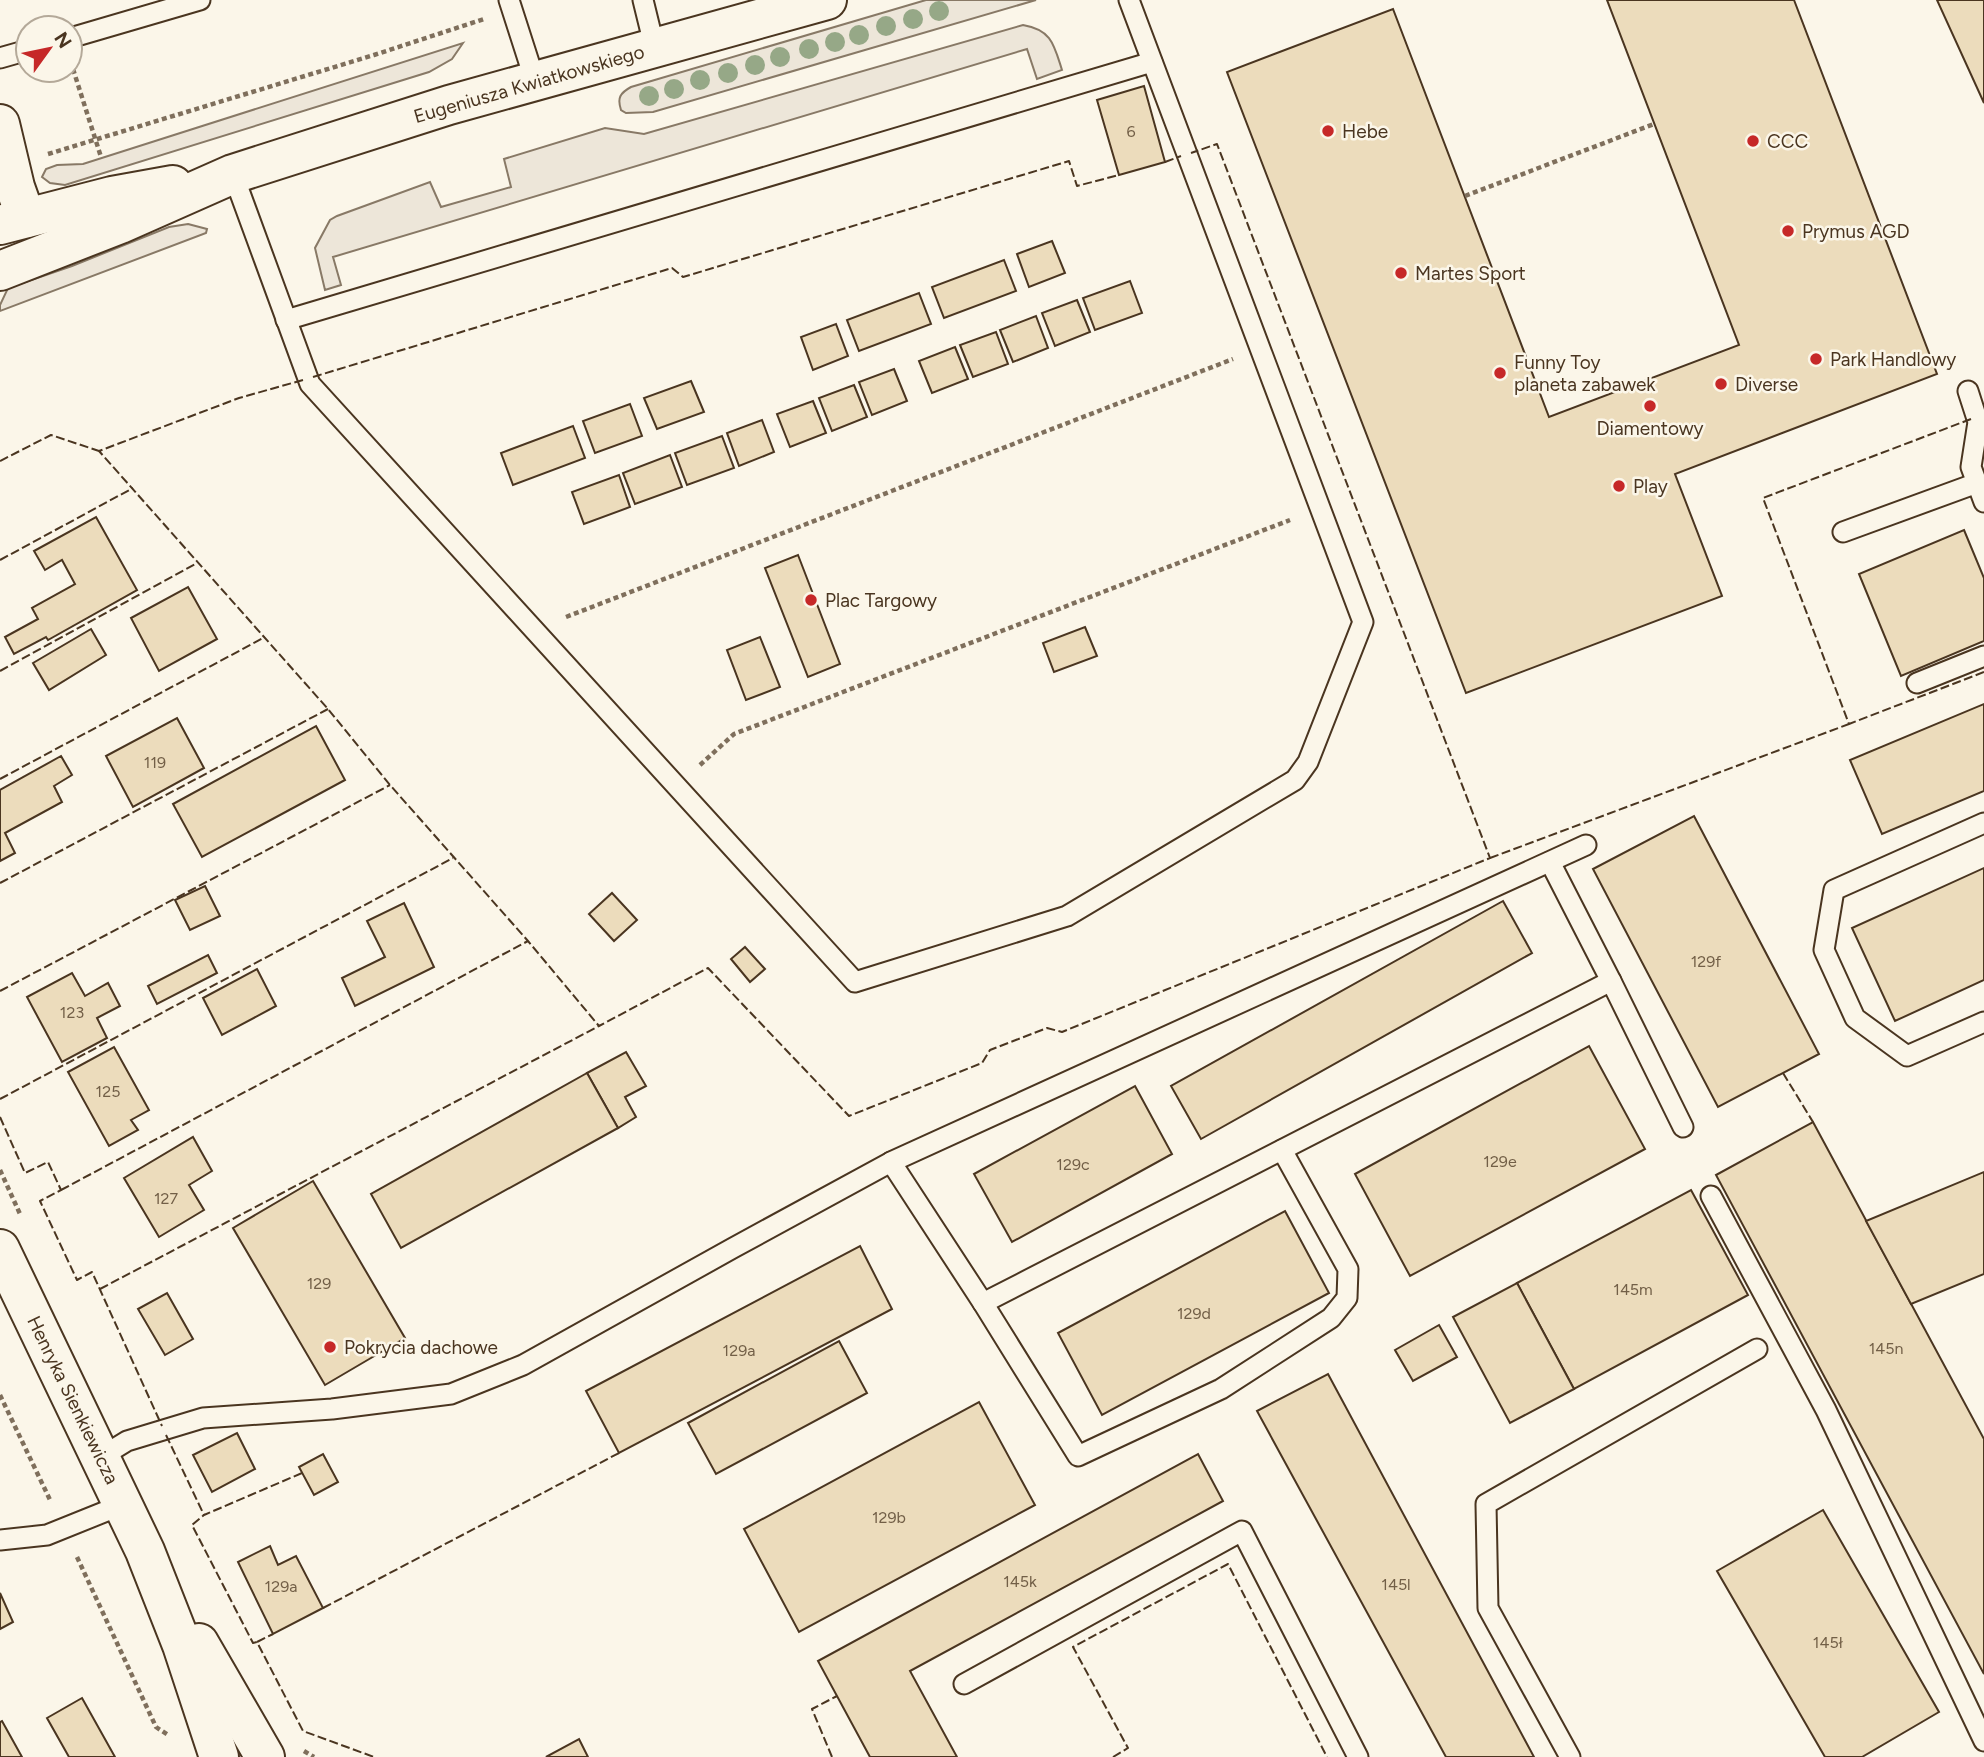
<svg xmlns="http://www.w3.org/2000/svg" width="1984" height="1757" font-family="Figtree,sans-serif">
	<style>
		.green { fill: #ede6d9; stroke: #887966; stroke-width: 2 }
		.building { fill: #ecdcbc; stroke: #4a3520; stroke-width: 2 }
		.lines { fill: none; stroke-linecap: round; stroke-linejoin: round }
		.service-casing { stroke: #4a3520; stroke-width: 23 }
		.minor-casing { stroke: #4a3520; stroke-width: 42 }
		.tertiary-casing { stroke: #4a3520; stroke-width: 42 }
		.path { stroke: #7f6f5c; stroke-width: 4.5; stroke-dasharray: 5 3.5; stroke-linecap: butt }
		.service { stroke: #fbf6e9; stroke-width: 19 }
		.minor { stroke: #fbf6e9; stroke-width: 38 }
		.tertiary { stroke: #fbf6e9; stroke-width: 38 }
		.fence { stroke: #4a3520; stroke-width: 2; stroke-dasharray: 9 3.5; stroke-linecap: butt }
		.tree { fill: #96a887 }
		.poi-dot { fill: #c62828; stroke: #fbf6e9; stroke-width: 2.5 }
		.labels { text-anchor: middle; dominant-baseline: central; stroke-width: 5; stroke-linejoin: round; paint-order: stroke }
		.number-label { font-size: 16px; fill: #725f47 }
		.street-label { font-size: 19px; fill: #4a3520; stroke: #fbf6e9 }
		.poi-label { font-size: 19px; fill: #4a3520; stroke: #fbf6e9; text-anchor: start }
	</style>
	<rect width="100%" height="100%" fill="#fbf6e9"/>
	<g class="green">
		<path d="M926,0H1036L653,112L626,113L621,110C617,98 620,93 631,87Z"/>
		<path d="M1023,25C1052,30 1054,45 1062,70L1037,79L1027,49L333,257L341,285L325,290L315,248L330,220L337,216L430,182L441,207L511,187L504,159L605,128L644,134Z"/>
		<polygon points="463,43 452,59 429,72 65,185 50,183 42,177 46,169 57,165 83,164"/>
		<polygon points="188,224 207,229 206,233 0,311 0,305 8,288 72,266 169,227"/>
	</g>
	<g class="building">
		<polygon points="1607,0 1794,0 1937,374 1675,474 1722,596 1466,693 1227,72 1393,9 1549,417 1739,345"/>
		<polygon points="1937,0 1984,0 1984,103"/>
		<polygon points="1144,86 1165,162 1119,175 1097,100"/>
		<polygon points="1052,241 1065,273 1029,287 1017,254"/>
		<polygon points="1004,260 1016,291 944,318 932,287"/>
		<polygon points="1130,281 1142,313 1095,330 1083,298"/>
		<polygon points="919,293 931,324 859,351 847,320"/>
		<polygon points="1077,300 1090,332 1055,346 1042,313"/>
		<polygon points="1036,316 1048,348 1013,362 1000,330"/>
		<polygon points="836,324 848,356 813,370 801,337"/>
		<polygon points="996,332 1008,364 973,377 960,345"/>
		<polygon points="955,347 968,379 932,393 919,361"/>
		<polygon points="894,369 907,401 872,415 859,382"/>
		<polygon points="691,381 704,412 657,429 644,398"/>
		<polygon points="854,385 867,417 832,431 819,398"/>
		<polygon points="813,401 826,433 790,447 777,414"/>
		<polygon points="630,404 642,436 595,453 583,421"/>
		<polygon points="762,420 774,452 739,466 727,433"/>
		<polygon points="573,426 585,458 513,485 501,453"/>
		<polygon points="722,436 734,468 687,485 675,453"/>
		<polygon points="670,455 682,487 635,504 623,473"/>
		<polygon points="619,475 630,507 584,524 572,492"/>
		<polygon points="96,517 137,590 48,640 46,637 14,654 5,637 38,619 32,608 75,584 62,560 45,570 34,551"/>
		<polygon points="1964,530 1984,578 1984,641 1901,676 1859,574"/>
		<polygon points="798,555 840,664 808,677 765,568"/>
		<polygon points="188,587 217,639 159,671 131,618"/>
		<polygon points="1085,627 1097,656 1054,672 1043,643"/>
		<polygon points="91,629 106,655 49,690 33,663"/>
		<polygon points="760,637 780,687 746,700 727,650"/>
		<polygon points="1984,704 1984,791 1882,834 1850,760"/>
		<polygon points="177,718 204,768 133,807 106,756"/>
		<polygon points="316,726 345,780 202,857 173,804"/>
		<polygon points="61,756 72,775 54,786 62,802 5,833 15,853 0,861 0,790"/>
		<polygon points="1694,816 1819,1054 1718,1107 1593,869"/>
		<polygon points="1984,868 1984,980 1895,1021 1852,928"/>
		<polygon points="205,886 220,916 190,930 175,900"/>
		<polygon points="612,893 637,920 614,941 589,914"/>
		<polygon points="1503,901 1532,953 1201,1139 1171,1086"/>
		<polygon points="404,903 434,967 355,1006 342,978 385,957 367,921"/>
		<polygon points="745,947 765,969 750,982 731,959"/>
		<polygon points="208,955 217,973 157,1004 148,986"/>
		<polygon points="257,969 276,1006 222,1035 203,998"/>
		<polygon points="72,973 85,996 108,983 120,1006 97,1018 107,1038 62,1062 27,997"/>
		<polygon points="1589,1046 1645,1149 1410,1276 1355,1174"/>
		<polygon points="114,1047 149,1110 131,1120 138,1130 109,1146 68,1072"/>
		<polygon points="626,1052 646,1086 625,1097 636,1117 618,1128 587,1073"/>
		<polygon points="587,1073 618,1128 401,1248 371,1194"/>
		<polygon points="1135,1086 1172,1154 1012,1242 974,1174"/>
		<polygon points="1813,1122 1984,1439 1984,1674 1716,1175"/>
		<polygon points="193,1137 212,1171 189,1185 204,1210 159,1237 124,1178"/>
		<polygon points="1984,1172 1984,1274 1911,1304 1866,1221"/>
		<polygon points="313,1181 405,1338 325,1385 233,1228"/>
		<polygon points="1691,1190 1748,1295 1574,1389 1517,1283"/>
		<polygon points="1285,1211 1329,1293 1102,1415 1058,1333"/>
		<polygon points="860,1246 892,1309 619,1453 586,1391"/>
		<polygon points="1517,1283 1574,1389 1510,1423 1453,1317"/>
		<polygon points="167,1293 193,1339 165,1355 138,1309"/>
		<polygon points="1439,1325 1457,1357 1413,1381 1395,1350"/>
		<polygon points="839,1341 867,1393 716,1474 688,1423"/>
		<polygon points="1328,1374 1534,1757 1446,1757 1257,1411"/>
		<polygon points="979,1402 1035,1505 799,1632 744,1529"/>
		<polygon points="237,1433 255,1469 212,1492 193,1455"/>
		<polygon points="323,1454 338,1482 314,1495 299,1467"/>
		<polygon points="1198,1454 1223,1501 910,1671 957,1757 870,1757 818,1661"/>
		<polygon points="1823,1510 1939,1712 1862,1757 1825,1757 1717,1571"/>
		<polygon points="270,1546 278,1565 296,1556 323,1608 273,1634 238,1562"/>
		<polygon points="0,1593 13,1622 0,1629"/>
		<polygon points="82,1698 115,1757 69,1757 47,1718"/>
		<polygon points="2,1721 22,1757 0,1757 0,1722"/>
		<polygon points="579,1739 588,1757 546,1757"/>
	</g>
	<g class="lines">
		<defs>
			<g id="service">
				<polyline points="509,0 535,81"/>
				<polyline points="643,0 655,49"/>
				<polyline points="70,38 200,0"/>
				<polyline points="0,58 28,50"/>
				<polyline points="233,174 310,384 855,982 1067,916 1295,780 1308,762 1363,622 1129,0"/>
				<polyline points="286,320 1152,62"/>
				<polyline points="1968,391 1978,422 1971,467 1984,502"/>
				<polyline points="1843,532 1977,483"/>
				<polyline points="1917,683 1984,656"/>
				<polyline points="1984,823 1834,890 1824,950 1855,1018 1907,1056 1984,1022"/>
				<polyline points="1611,981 1683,1127"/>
				<polyline points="891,1162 983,1303 1611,981 1550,862"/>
				<polyline points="1711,1196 1826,1410 1984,1741"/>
				<polyline points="983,1303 1078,1456 1221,1389 1331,1318 1347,1298 1348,1269 1282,1150"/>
				<polyline points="101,1457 127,1441 203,1418 332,1409 451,1394 523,1365 733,1248 891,1162 1586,845"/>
				<polyline points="0,1540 47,1535 124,1504"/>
				<polyline points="964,1684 1242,1531 1358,1757"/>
				<polyline points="1570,1757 1488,1608 1486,1504 1757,1349"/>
			</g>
			<polyline id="minor" points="0,124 15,187 26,218"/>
			<g id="tertiary">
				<polyline points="0,225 112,196 173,185"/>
				<polyline points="0,271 120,224 233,174 449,105 827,0"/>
				<polyline points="0,1249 145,1551 182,1645 219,1757"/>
				<polyline points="199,1643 265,1757"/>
			</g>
		</defs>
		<use href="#service" class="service-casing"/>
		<use href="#minor" class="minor-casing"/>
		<use href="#tertiary" class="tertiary-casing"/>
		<g class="path">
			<polyline points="73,69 101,157"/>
			<polyline points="48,154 374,55 484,19"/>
			<polyline points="1465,196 1654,124"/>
			<polyline points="566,617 1233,359"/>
			<polyline points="700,765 734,734 1290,520"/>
			<polyline points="0,1170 20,1214"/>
			<polyline points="0,1395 51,1502"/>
			<polyline points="77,1557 156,1727 168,1735"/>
			<polyline points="304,1751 314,1757"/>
		</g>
		<use href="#service" class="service"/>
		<use href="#minor" class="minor"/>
		<use href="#tertiary" class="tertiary"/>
		<g class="fence">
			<polyline points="1165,162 1181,156"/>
			<polyline points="313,377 672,268 683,277 1069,161 1077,186 1119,175"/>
			<polyline points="303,380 239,398 99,451 328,709 390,785 528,941 599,1026 708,968 849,1116 982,1063 990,1050 1047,1028 1062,1032 1490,858 1217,144 1191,153"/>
			<polyline points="1971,419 1763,498 1849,724 1984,672"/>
			<polyline points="0,461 51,435 99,451"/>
			<polyline points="0,560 133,488"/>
			<polyline points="0,671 197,563"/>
			<polyline points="0,779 265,637"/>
			<polyline points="1490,858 1849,724"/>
			<polyline points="0,883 328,709"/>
			<polyline points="0,991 390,785"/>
			<polyline points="1783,1073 1813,1122"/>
			<polyline points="0,1099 453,858"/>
			<polyline points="0,1117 25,1173 48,1162 61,1190 40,1201 77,1280 92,1272 162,1426"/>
			<polyline points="61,1190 528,941"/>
			<polyline points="100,1289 599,1026"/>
			<polyline points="166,1435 204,1515"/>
			<polyline points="302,1473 204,1515 192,1525 253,1643 257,1642 303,1731 374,1757"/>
			<polyline points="323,1608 619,1453"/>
			<polyline points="257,1642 273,1634"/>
			<polyline points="832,1757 812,1709 837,1696"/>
			<polyline points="1113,1757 1128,1748 1073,1647 1228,1564 1327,1757"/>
		</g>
	</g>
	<g class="tree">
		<circle cx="939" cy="11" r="10"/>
		<circle cx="913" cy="19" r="10"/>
		<circle cx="886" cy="26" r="10"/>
		<circle cx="859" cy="35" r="10"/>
		<circle cx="835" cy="42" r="10"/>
		<circle cx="809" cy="49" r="10"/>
		<circle cx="780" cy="57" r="10"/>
		<circle cx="755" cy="65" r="10"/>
		<circle cx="728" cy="73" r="10"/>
		<circle cx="700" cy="80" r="10"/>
		<circle cx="674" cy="89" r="10"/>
		<circle cx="649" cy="96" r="10"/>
	</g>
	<g class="poi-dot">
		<circle cx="1328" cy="131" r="7"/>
		<circle cx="1753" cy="141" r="7"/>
		<circle cx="1788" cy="231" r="7"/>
		<circle cx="1401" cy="273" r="7"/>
		<circle cx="1816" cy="359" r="7"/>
		<circle cx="1500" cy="373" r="7"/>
		<circle cx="1721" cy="384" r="7"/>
		<circle cx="1650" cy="406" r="7"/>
		<circle cx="1619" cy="486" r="7"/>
		<circle cx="811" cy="600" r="7"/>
		<circle cx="330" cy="1347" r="7"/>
	</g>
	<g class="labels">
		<g class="number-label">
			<text x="1131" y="131">6</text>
			<text x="155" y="762">119</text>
			<text x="1706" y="961">129f</text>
			<text x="72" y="1012">123</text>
			<text x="108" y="1091">125</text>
			<text x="1500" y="1161">129e</text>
			<text x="1073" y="1164">129c</text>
			<text x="166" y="1198">127</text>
			<text x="319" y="1283">129</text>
			<text x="1633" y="1289">145m</text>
			<text x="1194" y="1313">129d</text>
			<text x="1886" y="1348">145n</text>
			<text x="739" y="1350">129a</text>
			<text x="889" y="1517">129b</text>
			<text x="1020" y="1581">145k</text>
			<text x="1396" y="1584">145l</text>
			<text x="281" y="1586">129a</text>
			<text x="1828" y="1642">145ł</text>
		</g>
		<g class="street-label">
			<text transform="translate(529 84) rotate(-16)">Eugeniusza Kwiatkowskiego</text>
			<text transform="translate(73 1400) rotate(64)">Henryka Sienkiewicza</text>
		</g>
		<g class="poi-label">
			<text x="1342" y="131">Hebe</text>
			<text x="1767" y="141">CCC</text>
			<text x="1802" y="231">Prymus AGD</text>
			<text x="1415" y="273">Martes Sport</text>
			<text x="1830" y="359">Park Handlowy</text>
			<text x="1514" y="362">Funny Toy<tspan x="1514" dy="22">planeta zabawek</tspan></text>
			<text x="1735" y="384">Diverse</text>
			<text x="1650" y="428" text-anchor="middle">Diamentowy</text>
			<text x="1633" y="486">Play</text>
			<text x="825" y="600">Plac Targowy</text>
			<text x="344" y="1347">Pokrycia dachowe</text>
		</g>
	</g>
	<g transform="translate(49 49) rotate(57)"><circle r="33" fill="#fbf6e9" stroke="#b4a999" stroke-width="2"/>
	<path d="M0-5L12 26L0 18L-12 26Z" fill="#c62828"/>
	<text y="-10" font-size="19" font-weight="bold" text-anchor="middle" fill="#4a3520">N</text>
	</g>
</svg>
